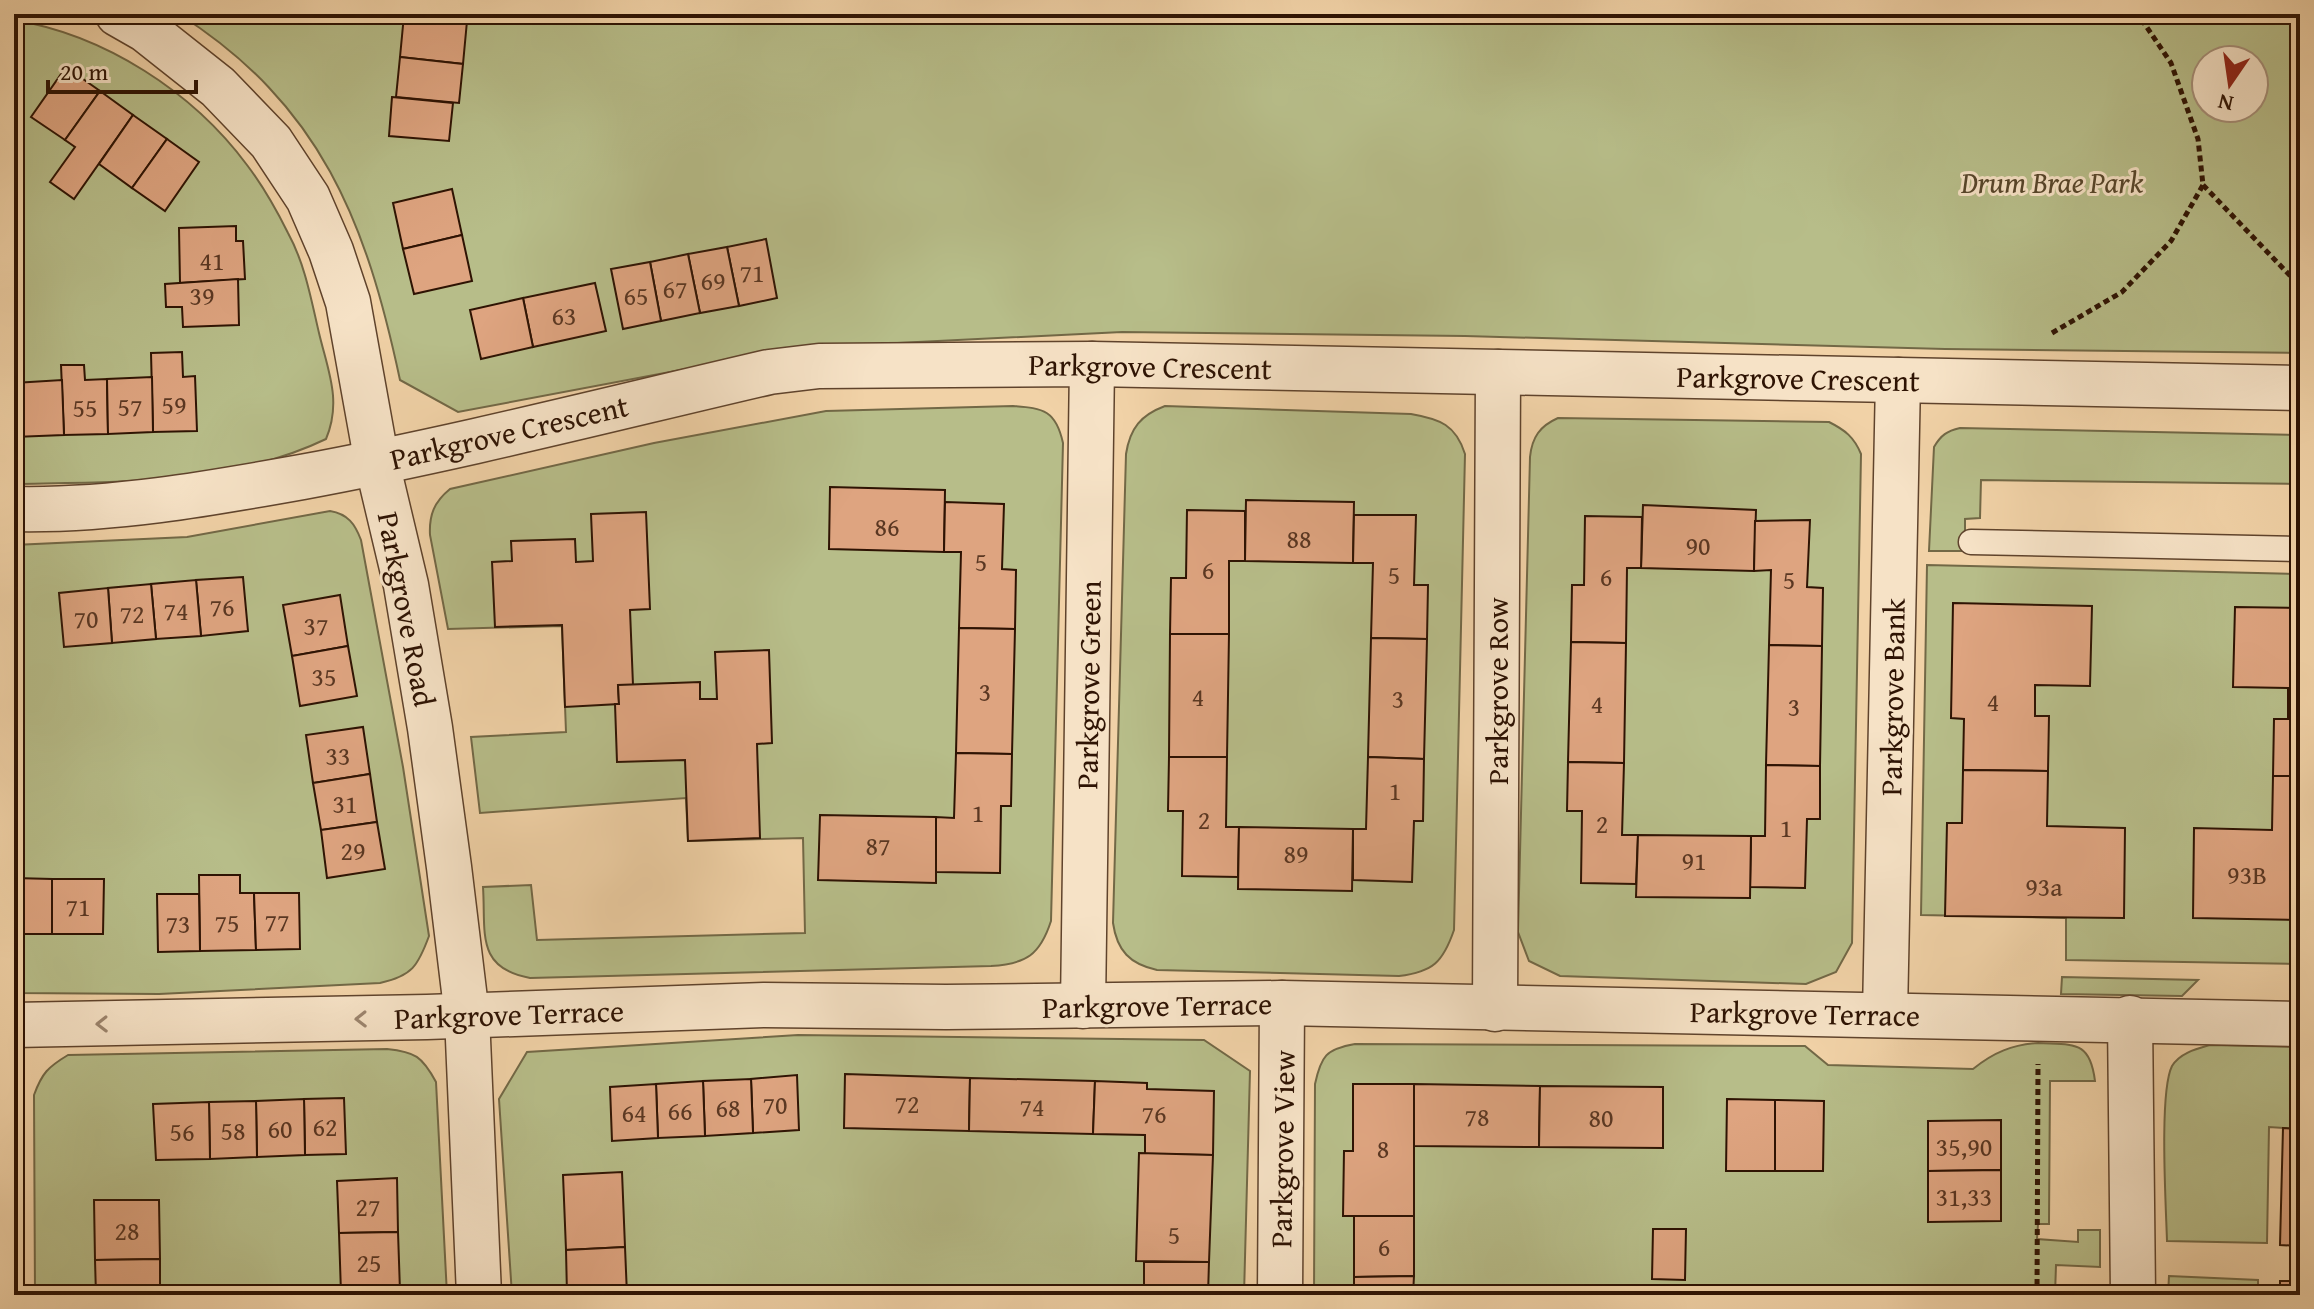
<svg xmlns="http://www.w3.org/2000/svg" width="2314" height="1309" font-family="'Gentium Book Plus',serif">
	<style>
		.green { fill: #b7bd89; stroke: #726846; stroke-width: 2; fill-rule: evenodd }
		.building { fill: #dea480; stroke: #2e1303; stroke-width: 2 }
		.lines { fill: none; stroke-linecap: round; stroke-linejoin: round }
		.service-casing { stroke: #5f432c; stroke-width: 27 }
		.minor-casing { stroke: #5f432c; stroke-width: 47 }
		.path { stroke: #2e1303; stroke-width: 5; stroke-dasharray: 6 4; stroke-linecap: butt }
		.service { stroke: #f6e2c6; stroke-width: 24 }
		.minor { stroke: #f6e2c6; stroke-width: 44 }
		.oneway { stroke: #9c856e }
		.labels { text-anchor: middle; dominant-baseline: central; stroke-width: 6; stroke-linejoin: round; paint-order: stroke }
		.number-label { font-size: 26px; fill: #5a3722 }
		.park-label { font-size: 30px; font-style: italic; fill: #57462b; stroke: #f6e2c6 }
		.street-label { font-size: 30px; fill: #2e1303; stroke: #f6e2c6 }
	</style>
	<rect width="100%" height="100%" fill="#f1d2a7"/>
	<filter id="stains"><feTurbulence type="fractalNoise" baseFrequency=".0025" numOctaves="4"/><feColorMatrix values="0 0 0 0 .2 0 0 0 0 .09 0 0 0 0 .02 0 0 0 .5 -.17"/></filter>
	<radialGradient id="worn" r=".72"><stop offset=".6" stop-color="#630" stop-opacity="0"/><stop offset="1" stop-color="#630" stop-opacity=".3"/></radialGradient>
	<g class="green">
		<path d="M179,14H2300V353L1945,349L1465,336L1122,332L797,348L458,412L400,380C366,221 321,105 179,14ZM2206,60H2254V108H2206Z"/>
		<path d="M14,20C105,35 193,92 247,165C263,186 277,211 288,233C305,264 311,299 319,333C328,371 342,401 326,439C231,485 117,482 14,484Z"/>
		<path d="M1013,406C1044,408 1056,411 1063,443L1051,921C1040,955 1026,964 991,966L530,978C475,968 486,932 483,887L531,885L537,940L805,933L803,838L688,841L686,798L480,813L471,737L566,732L562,626L448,629L430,535C429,515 434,502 450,489L654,443L826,411Z"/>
		<path d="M1165,406L1411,414C1440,419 1456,425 1465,454L1454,930C1443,962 1433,972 1399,976L1157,970C1130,964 1117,951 1113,923L1126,454C1130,428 1141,415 1165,406Z"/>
		<path d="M1558,418L1829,422C1845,430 1854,437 1861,454L1852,943L1836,972L1806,984L1560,976L1529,961L1518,932L1530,457C1532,437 1540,426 1558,418Z"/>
		<path d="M1960,428L2300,435V484L1981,480L1980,518L1965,519V551H1929L1934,447C1941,435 1947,431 1960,428Z"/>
		<path d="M330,511C348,514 355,524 361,540L403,767L429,936C418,966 412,976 380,983L159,994L14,993V545L187,537Z"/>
		<polygon points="1927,565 2300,574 2300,964 2066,960 2066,918 1921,915"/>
		<polygon points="2062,977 2198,980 2182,996 2061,994"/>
		<polygon points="798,1035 1204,1040 1250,1071 1244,1295 512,1295 499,1099 527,1052"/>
		<path d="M2038,1043C2074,1045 2090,1040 2095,1081H2050L2049,1224H2038L2037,1239L2078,1242V1230H2100V1267L2056,1265L2055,1295H1314L1315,1084C1321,1056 1326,1049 1355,1044L1805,1046L1828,1065L1973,1069C1994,1052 2012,1045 2038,1043Z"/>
		<path d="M2210,1045L2300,1047V1129L2269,1127L2267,1243L2167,1241C2166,1206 2159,1092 2172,1066C2180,1053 2196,1049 2210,1045Z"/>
		<path d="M387,1049C415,1052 422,1056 436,1082L447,1295H35L34,1095C42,1073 48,1067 68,1055Z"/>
		<polygon points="2169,1276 2258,1280 2258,1295 2168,1295"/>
	</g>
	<g class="building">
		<polygon points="246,14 314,14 314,19 246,18"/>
		<polygon points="314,14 374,14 374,20 314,19"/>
		<polygon points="404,15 467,21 463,64 400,57"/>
		<polygon points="400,57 463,64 459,103 396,97"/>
		<polygon points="66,67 100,91 65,140 31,117"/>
		<polygon points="100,91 133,115 74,199 50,182 75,147 65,140"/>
		<polygon points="392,97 453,103 449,141 389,136"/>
		<polygon points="133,115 167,139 132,188 99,164"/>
		<polygon points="167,139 199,162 165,211 132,188"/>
		<polygon points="452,189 462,235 403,249 393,203"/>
		<polygon points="236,226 236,241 243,241 245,279 180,283 179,228"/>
		<polygon points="462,235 472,281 414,294 403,249"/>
		<polygon points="766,239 777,298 739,306 727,247"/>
		<polygon points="727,247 739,306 700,313 688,254"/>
		<polygon points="688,254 700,313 661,321 650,262"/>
		<polygon points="650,262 661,321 623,329 611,269"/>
		<polygon points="238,279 239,325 183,327 182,307 166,307 165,284"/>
		<polygon points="595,283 606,331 533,347 523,298"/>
		<polygon points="523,298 533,347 481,359 470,310"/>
		<polygon points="182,352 183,377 195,376 197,431 153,432 151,353"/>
		<polygon points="61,365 84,365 85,380 107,379 108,434 64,435"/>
		<polygon points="152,377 153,432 108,434 107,379"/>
		<polygon points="62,380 64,435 14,437 14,383"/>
		<polygon points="830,487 945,490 944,552 829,549"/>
		<polygon points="1246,500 1354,502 1353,563 1245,561"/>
		<polygon points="945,502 1004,504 1002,569 1016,570 1015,629 959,628 961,552 944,552"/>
		<polygon points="1643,505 1756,510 1754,571 1641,568"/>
		<polygon points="1187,510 1245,511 1245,561 1229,561 1229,634 1170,634 1171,578 1186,578"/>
		<polygon points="646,512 650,609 630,610 633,685 618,685 619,704 565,707 562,625 495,627 492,562 512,561 511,541 575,539 576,562 593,561 591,514"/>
		<polygon points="1354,515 1416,515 1414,585 1428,585 1427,639 1371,638 1373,563 1353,563"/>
		<polygon points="1585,516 1642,517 1641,568 1627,568 1626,643 1571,642 1572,585 1584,585"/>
		<polygon points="1810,520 1807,587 1823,588 1822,646 1769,645 1771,570 1754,571 1755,521"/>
		<polygon points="243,577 248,631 201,636 196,580"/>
		<polygon points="196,580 201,636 156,639 151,584"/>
		<polygon points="151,584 156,639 112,643 108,588"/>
		<polygon points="108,588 112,643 64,647 59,593"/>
		<polygon points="340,595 348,646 292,656 283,605"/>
		<rect x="14" y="596" width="7" height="56"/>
		<polygon points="1953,603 2092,606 2090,686 2035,685 2035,716 2049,716 2048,771 1963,770 1964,719 1951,718"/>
		<polygon points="2235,607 2300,608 2300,776 2273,776 2274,719 2288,719 2288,688 2233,687"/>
		<polygon points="959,628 1015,629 1012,754 956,753"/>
		<polygon points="1170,634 1229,634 1227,757 1169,757"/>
		<polygon points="1371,638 1427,639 1424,759 1368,757"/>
		<polygon points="1571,642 1626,643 1624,763 1568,762"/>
		<polygon points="1769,645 1822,646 1820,766 1766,765"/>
		<polygon points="348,646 357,696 300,706 292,656"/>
		<polygon points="769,650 772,743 757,744 760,838 688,841 685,760 617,762 615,704 619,704 618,685 700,682 700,699 717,699 715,652"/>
		<polygon points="363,727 370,774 313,783 306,735"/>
		<polygon points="956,753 1012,754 1011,806 1001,806 1000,873 936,872 936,817 954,818"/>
		<polygon points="1169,757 1227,757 1226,827 1239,827 1238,877 1182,876 1183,811 1168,811"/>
		<polygon points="1368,757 1424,759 1423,821 1414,821 1412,882 1353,880 1353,829 1366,829"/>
		<polygon points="1568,762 1624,763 1622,835 1638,835 1636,884 1581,883 1582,811 1567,811"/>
		<polygon points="1766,765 1820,766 1820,819 1807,819 1805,888 1750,887 1751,836 1765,836"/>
		<polygon points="1963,770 2048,771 2047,826 2125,828 2124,918 1945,916 1947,823 1962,823"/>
		<polygon points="370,774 377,822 321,830 313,783"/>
		<polygon points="2273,776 2300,776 2300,920 2193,918 2194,828 2272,830"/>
		<polygon points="820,815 936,817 936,883 818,880"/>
		<polygon points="377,822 385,869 327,878 321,830"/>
		<polygon points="1239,827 1353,829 1352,891 1238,889"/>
		<polygon points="1638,835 1751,836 1750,898 1636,897"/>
		<polygon points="199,875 240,875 240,893 254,893 256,950 200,951"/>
		<polygon points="14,878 52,879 52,934 14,934"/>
		<polygon points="52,879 104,879 103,934 52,934"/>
		<polygon points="254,893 299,893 300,949 256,950"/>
		<polygon points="157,894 199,894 200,951 158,952"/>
		<polygon points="845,1074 970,1078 969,1131 844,1128"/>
		<polygon points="797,1075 799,1130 753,1133 751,1079"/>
		<polygon points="970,1078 1095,1081 1093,1134 969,1131"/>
		<polygon points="751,1079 753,1133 705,1136 703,1081"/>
		<polygon points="703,1081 705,1136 658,1138 656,1084"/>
		<polygon points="1095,1081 1147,1083 1147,1089 1214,1091 1213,1155 1145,1154 1145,1135 1093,1134"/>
		<polygon points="656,1084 658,1138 612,1141 610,1087"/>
		<polygon points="1353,1084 1414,1084 1414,1216 1343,1216 1344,1151 1353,1151"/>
		<polygon points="1414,1084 1540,1086 1539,1147 1414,1146"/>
		<polygon points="1540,1086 1663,1087 1663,1148 1539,1147"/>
		<polygon points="344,1098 346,1154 305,1155 304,1099"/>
		<polygon points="304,1099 305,1155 257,1157 256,1101"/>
		<polygon points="1727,1099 1775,1100 1775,1171 1726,1171"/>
		<polygon points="1775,1100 1824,1101 1823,1171 1775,1171"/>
		<polygon points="256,1101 257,1157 210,1159 209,1102"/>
		<polygon points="209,1102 210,1159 156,1160 153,1104"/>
		<polygon points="2001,1120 2001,1170 1928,1171 1928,1121"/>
		<polygon points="2283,1128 2300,1129 2300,1246 2280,1245"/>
		<polygon points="1139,1153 1213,1155 1209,1262 1136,1261"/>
		<polygon points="2001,1170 2001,1221 1928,1222 1928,1171"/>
		<polygon points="622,1172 625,1247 566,1250 563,1175"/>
		<polygon points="397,1178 398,1232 339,1233 337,1181"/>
		<polygon points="94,1200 159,1200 160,1259 95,1260"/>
		<polygon points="1354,1216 1414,1216 1414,1276 1354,1277"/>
		<polygon points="1653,1229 1686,1229 1685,1280 1652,1279"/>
		<polygon points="398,1232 400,1291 341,1293 339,1233"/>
		<polygon points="625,1247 627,1295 567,1295 566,1250"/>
		<polygon points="160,1259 160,1295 96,1295 95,1260"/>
		<polygon points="1144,1262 1209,1262 1208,1295 1144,1295"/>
		<polygon points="1414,1276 1413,1295 1354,1295 1354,1277"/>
		<rect x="2280" y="1281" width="20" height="14"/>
		<polygon points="400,1291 400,1295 341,1295 341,1293"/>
	</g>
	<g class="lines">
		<defs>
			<polyline id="service" points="1971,542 2300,549"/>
			<g id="minor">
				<polyline points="118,14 146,30 218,87 271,142 308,198 331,251 348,302 377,463 406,585 430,728 449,867 467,1016 479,1295"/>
				<path d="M14,509C111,511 207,494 302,477C459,448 614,408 769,372L819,366L1092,364L2300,388"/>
				<polyline points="1083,1006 1092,364"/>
				<polyline points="1495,1009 1498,372"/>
				<polyline points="1885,1014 1898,380"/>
				<polyline points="2130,1018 2133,1295"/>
				<polyline points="14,1025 427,1017 764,1005 946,1007 1282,1003 2300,1024"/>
				<polyline points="1280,1295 1282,1003"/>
			</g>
		</defs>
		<use href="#service" class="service-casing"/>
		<use href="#minor" class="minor-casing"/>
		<g class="path">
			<polyline points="2203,185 2300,286"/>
			<polyline points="2052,333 2122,292 2171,241 2203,185 2198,139 2171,63 2138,14"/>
			<polyline points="2037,1295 2038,1064"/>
		</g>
		<use href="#service" class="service"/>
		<use href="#minor" class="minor"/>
	</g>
	<defs><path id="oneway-chevron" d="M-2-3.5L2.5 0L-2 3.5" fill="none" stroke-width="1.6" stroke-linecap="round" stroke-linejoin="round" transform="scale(2)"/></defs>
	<g class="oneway">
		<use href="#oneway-chevron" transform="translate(361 1019) rotate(179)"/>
		<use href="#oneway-chevron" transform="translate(102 1024) rotate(179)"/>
	</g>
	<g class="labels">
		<g class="number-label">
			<text x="212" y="260">41</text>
			<text x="752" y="272">71</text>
			<text x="713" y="280">69</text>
			<text x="675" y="288">67</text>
			<text x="202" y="295">39</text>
			<text x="636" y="295">65</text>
			<text x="564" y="315">63</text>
			<text x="174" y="404">59</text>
			<text x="130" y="406">57</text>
			<text x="85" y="407">55</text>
			<text x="887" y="526">86</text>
			<text x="1299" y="538">88</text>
			<text x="1698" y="545">90</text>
			<text x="981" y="561">5</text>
			<text x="1208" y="569">6</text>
			<text x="1394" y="574">5</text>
			<text x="1606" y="576">6</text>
			<text x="1789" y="579">5</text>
			<text x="222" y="606">76</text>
			<text x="176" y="610">74</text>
			<text x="132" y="613">72</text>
			<text x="86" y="618">70</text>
			<text x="316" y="625">37</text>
			<text x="324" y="676">35</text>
			<text x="985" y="691">3</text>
			<text x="1198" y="696">4</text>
			<text x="1398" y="698">3</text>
			<text x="1993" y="701">4</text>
			<text x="1597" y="703">4</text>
			<text x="1794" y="706">3</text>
			<text x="338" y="755">33</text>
			<text x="1395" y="790">1</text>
			<text x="345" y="803">31</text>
			<text x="978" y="812">1</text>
			<text x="1204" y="819">2</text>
			<text x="1602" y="823">2</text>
			<text x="1786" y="827">1</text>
			<text x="878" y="845">87</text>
			<text x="353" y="850">29</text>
			<text x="1296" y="853">89</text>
			<text x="1694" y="860">91</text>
			<text x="2247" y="874">93B</text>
			<text x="2044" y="886">93a</text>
			<text x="78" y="906">71</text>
			<text x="277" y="921">77</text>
			<text x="227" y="922">75</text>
			<text x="178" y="923">73</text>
			<text x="907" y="1103">72</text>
			<text x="775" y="1104">70</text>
			<text x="1032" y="1106">74</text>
			<text x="728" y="1107">68</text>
			<text x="680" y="1110">66</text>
			<text x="634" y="1112">64</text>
			<text x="1154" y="1113">76</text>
			<text x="1477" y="1116">78</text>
			<text x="1601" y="1117">80</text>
			<text x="325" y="1126">62</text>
			<text x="280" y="1128">60</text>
			<text x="233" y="1130">58</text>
			<text x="182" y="1131">56</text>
			<text x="1964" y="1146">35,90</text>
			<text x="1383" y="1148">8</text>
			<text x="1964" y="1196">31,33</text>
			<text x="368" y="1206">27</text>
			<text x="127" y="1230">28</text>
			<text x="1174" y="1234">5</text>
			<text x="1384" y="1246">6</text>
			<text x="369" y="1262">25</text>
		</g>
		<g class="park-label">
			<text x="2052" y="182">Drum Brae Park</text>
		</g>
		<g class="street-label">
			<text transform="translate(1150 366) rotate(1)">Parkgrove Crescent</text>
			<text transform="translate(1798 378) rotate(1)">Parkgrove Crescent</text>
			<text transform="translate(509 432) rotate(-13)">Parkgrove Crescent</text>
			<text transform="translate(407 609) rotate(79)">Parkgrove Road</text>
			<text transform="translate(1088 685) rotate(-89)">Parkgrove Green</text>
			<text transform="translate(1497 691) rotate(-90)">Parkgrove Row</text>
			<text transform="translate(1892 697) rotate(-89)">Parkgrove Bank</text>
			<text transform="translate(1157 1005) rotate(-1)">Parkgrove Terrace</text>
			<text transform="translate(1805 1013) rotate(1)">Parkgrove Terrace</text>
			<text transform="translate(509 1014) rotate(-2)">Parkgrove Terrace</text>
			<text transform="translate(1282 1149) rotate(-89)">Parkgrove View</text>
		</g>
	</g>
	<rect width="2314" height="1309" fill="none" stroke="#f1d2a7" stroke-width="48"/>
	<rect x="16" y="16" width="2282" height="1277" fill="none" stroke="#2e1303" stroke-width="4"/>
	<rect x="24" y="24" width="2266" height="1261" fill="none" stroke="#2e1303" stroke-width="2"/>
	<g transform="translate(2230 84) rotate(193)"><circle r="38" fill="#f6e2c6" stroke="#a68f78" stroke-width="2"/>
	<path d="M0-6L14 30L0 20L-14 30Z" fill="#8f2418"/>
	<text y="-12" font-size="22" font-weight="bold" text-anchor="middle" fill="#2e1303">N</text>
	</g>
	<path d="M48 80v12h148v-12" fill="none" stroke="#2e1303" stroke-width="4"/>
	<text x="60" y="80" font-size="24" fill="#2e1303" stroke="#f6e2c6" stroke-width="6" paint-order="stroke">20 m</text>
	<rect width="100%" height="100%" filter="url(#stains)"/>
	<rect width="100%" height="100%" fill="url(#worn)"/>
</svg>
